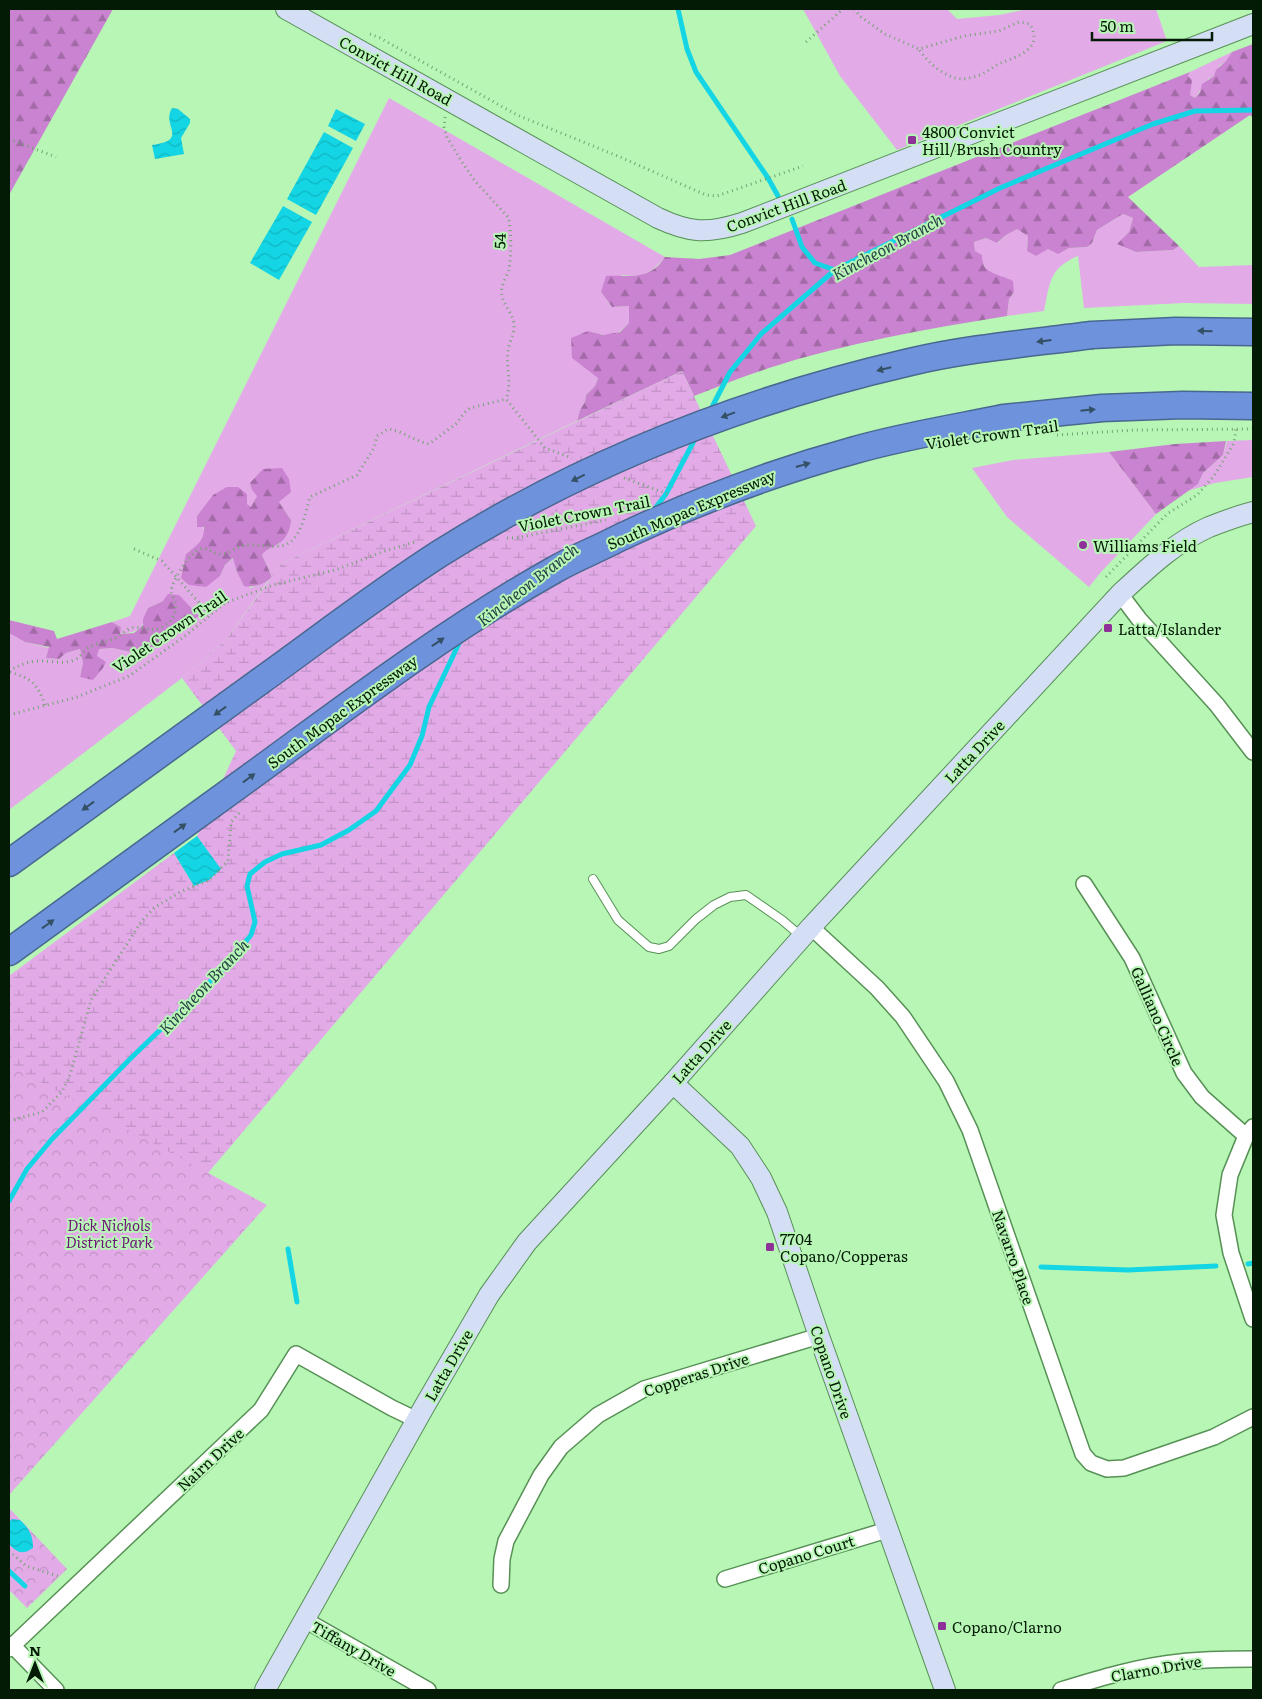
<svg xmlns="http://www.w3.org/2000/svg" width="1262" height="1699" font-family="Literata,serif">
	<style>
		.grass { fill: #e3aae8 }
		.forest { fill: url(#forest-firs) }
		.wetland { fill: url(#wetland-marsh) }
		.park { fill: url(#park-crowns) }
		.water { fill: url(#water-waves) }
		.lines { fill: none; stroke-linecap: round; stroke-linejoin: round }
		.stream { stroke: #13d5e4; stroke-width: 5 }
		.lane-casing { stroke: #579156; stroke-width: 10 }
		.street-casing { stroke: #579156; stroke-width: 18 }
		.secondary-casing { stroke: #579156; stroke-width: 22 }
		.highway-casing { stroke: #496890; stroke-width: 29 }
		.path { stroke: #74a373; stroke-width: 3; stroke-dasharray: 1 4; stroke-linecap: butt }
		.lane { stroke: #fff; stroke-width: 8 }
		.street { stroke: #fff; stroke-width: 15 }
		.secondary { stroke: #d4def4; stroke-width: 20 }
		.highway { stroke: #6e92dc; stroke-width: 26 }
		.highway-bridge-casing { stroke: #496890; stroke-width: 29; stroke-linecap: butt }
		.highway-bridge { stroke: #6e92dc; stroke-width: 26 }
		.oneway { fill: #335065 }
		.poi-dot { fill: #8f3099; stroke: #b8f6b6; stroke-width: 2 }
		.labels { text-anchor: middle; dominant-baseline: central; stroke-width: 4; stroke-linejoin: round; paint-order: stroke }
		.street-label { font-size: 15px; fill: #031a04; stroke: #b8f6b6 }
		.poi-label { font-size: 15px; fill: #031a04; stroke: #b8f6b6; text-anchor: start }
		.park-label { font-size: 15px; font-style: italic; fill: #6c1475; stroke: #b8f6b6 }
		.water-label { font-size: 16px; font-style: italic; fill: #274245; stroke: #b8f6b6 }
	</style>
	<defs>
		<pattern id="forest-firs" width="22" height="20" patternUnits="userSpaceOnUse" patternTransform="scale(1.25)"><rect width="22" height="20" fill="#ca83d0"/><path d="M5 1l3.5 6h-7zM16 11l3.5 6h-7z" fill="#a26aa7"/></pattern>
		<pattern id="wetland-marsh" width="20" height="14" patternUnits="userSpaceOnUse" patternTransform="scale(1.25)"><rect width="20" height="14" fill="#e3aae8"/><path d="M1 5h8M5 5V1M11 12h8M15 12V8" fill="none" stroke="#c192c5"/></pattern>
		<pattern id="park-crowns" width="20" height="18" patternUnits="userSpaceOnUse" patternTransform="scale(1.25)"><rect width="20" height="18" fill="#e3aae8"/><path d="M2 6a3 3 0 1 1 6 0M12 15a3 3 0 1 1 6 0" fill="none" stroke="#c192c5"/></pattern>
		<pattern id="water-waves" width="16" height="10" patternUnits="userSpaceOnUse" patternTransform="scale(1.25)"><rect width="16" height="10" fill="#13d5e4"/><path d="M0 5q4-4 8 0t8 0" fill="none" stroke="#10b6c2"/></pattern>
	</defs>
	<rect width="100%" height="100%" fill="#b8f6b6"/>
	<g class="grass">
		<polygon points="803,9 947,9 957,19 999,15 1028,9 1156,9 1167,41 897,150 840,76"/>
		<polygon points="1232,52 1227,61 1220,65 1214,76 1208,79 1195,98 1190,95 1188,76 1190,72"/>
		<path d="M389,98L665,257C652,273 643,278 622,275L601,292L612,307L629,306V323C615,338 607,337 588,331L587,368L598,377L595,386L586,395L585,402L580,410L577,421L281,564L272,577L262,555L266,549L279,544L291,520L279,502L257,496L251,508L247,504L204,508L197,516C211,537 204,541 186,554L220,576L225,565L234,558L237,572L250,588L268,581L225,641L182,678L9,810V634L10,633L25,642L49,648L46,658L59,659L66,653L80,649L83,663L80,677L97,656L98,649L112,648L136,653L163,601L148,608C143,628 141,632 119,634L121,627L112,622L130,616Z"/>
		<path d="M1123,214L1133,218L1129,232L1118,244L1136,252L1173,250L1179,246L1199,267L1253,265V304L1184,303L1084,308L1078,256C1049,268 1050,283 1044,311L1007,316L1009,299L1014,292L994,274L988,271L975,251L974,242L986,238L998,243L1006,235L1017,228L1028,236L1027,251L1048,249L1058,253L1069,248L1087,247L1092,243L1097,230Z"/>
		<polygon points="1253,440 1253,477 1215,483 1187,491 1198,484 1203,473 1223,455 1227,441"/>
		<polygon points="1109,452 1156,514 1101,572 1089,587 1007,517 972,468 1013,460"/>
	</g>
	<g class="forest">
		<polygon points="9,9 113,9 9,195"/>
		<path d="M1253,44V118L1250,115L1128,197L1179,246L1173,250L1136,252L1117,244L1129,232L1133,218L1123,214L1097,230L1092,243L1087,247L1069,248L1058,254L1048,249L1036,256L1027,251L1028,236L1017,229L1006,235L997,243L986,238L974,242L975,251L982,255C982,275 998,273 1013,281L1014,292L1009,299L1007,316C927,329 846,343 769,368C744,376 719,386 694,396L682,371L577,421L580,410L585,402L586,395L595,386L598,378L572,358L571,338L588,331L603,335L620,332L629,323V306L612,307L601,292L606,276C622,275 640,279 654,269C658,267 662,261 665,257L699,259L730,255L1190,72L1188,76L1192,80L1190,95L1195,98L1200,92L1202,84L1214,76L1216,70L1226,61L1232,52Z"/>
		<polygon points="1226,441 1223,455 1203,473 1198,484 1156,514 1109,452 1175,444"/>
		<path d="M282,468L289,479L291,492L279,502L291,520C290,530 287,538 278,544C272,548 267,548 262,555L272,577C266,584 253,588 244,586L237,572L233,558L225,565L220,576L206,587L189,585L181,578L186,554C196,546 205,541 204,527H197V516L213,495L227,487H238L247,494V504L251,507L257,496L252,490L250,483L263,469Z"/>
		<polygon points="168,594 179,595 199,616 158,645 136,653 112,648 99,649 97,656 106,662 103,668 93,680 80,677 83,663 80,649 66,653 59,659 46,658 49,647 25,642 11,634 9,634 9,620 54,631 57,639 112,622 121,627 120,634 134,633 143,625 143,619 148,608 163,601"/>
	</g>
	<polygon class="wetland" points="682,371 756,526 9,1408 9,976 174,853 194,886 220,869 197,836 236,751 182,678 225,641 281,564"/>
	<g class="park">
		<polygon points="9,1065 267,1205 9,1495"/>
		<polygon points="9,1508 67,1569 27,1608 9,1590"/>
	</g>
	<g class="water">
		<path d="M172,108L178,109L190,119V123L181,138L184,154L155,159L152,145C190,140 161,126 172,108Z"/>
		<polygon points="336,109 365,124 356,141 328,126"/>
		<polygon points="324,132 353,148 316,215 287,199"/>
		<polygon points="283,206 312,222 279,280 250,263"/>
		<polygon points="197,836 221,869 209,880 194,886 174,853"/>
		<path d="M12,1519L20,1520C29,1528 33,1536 33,1548C23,1555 17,1553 9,1544V1522Z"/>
	</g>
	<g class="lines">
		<g class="stream">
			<polyline points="678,9 687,49 696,72 768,178 778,196"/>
			<polyline points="792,219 802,247 815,263 835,270"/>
			<polyline points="710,411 730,372 762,333 835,270 1000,188 1153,124 1195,111 1253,110"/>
			<polyline points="653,511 666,494 696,437"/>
			<polyline points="9,1201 27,1169 52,1139 130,1059 222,970 251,935 255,922 247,886 250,874 265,862 282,854 321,845 349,830 376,811 410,765 422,736 429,707 461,639"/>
			<polyline points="288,1249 297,1302"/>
			<polyline points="1248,1264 1253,1263"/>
			<polyline points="1041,1267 1128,1270 1216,1266"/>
			<polyline points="9,1571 25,1586"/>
		</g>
		<defs>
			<polyline id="lane" points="593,879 618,920 649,947 659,949 669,946 696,919 714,905 730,897 746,895 782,920 802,937"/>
			<g id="street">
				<polyline points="1120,594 1139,619 1217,705 1253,752"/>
				<polyline points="1084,884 1132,958 1184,1073 1202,1097 1246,1136"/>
				<polyline points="811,927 877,988 903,1017 946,1081 970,1130 1083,1454 1091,1463 1107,1469 1124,1468 1214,1437 1253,1417"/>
				<polyline points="1253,1127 1246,1136 1230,1175 1224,1215 1231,1253 1253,1319"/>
				<polyline points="725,1579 887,1530"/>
				<polyline points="501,1585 502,1559 506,1541 541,1475 561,1447 598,1415 644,1389 819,1336"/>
				<polyline points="305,1620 428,1690"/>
				<polyline points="12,1645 56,1690"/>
				<polyline points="9,1649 261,1410 296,1354 392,1408 417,1420"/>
				<path d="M1061,1690C1100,1678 1140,1666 1180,1662C1204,1659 1229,1659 1253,1659"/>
			</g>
			<g id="secondary">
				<path d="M286,9L658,218C690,233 707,234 742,223L1253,24"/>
				<polyline points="673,1083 740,1146 761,1178 777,1212 819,1336 945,1690"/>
				<path d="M265,1690L424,1407L489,1295L527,1242L673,1083L811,927L1120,594C1147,569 1175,542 1209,527C1224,521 1238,516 1253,512"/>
			</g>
			<g id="highway">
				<polyline points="1092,335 1176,331 1253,332"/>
				<polyline points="1004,418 1102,408 1183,405 1253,406"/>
				<polyline points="9,863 259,682"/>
				<polyline points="9,952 210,806"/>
			</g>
		</defs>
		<use href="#lane" class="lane-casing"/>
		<use href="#street" class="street-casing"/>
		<use href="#secondary" class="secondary-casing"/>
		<use href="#highway" class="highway-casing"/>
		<g class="path">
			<path d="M854,9L861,17L885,34L919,49L964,36L999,31L1019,22L1030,24C1034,32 1036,39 1031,46C1025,55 1010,59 1001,63C995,65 990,70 984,73C979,76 968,79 962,79C945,78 927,62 919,49"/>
			<polyline points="370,34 380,38 517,115 620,157 706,195 717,196 803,166"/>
			<polyline points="806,42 843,9"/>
			<path d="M445,117L444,127L447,137L462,162L474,180L508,217C512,228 511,259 509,270C507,276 503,282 502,288C499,302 513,312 514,324C515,332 511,338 509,346C504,363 513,382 506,399"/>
			<polyline points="9,139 56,157"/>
			<polyline points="1057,435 1134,430 1253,429"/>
			<polyline points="624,478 668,494"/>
			<polyline points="507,538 516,538 606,520"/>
			<polyline points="134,549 162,561 210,615"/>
			<polyline points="1106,577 1167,514 1197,495 1214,476 1234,443 1236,429"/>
			<path d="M9,671C18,666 25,662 37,661C50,660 61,665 74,660C80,658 83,652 88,648C97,643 104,642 113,639C119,637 123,632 129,629C141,623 151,636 165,625C173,620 177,612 175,603C175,599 172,595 171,592C171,582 191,551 200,549C208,547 212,553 218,554C226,556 237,546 246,545C257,544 270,548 281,546C301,543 305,513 310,497L357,475L374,448L377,436L388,429C403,431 414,441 429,444L457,423L464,413L470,408L506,399L545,448L572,458"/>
			<path d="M10,672C32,679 37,683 45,705"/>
			<polyline points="9,715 77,697 129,676 185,636 225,603 273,585 335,570 385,551 418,541"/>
			<polyline points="9,1121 42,1112 62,1092 70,1075 91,1000 141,922 154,908 180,892 209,880 228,861 231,822 241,811"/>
			<polyline points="9,1551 26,1566 61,1577"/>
		</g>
		<use href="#lane" class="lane"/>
		<use href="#street" class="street"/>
		<use href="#secondary" class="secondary"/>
		<use href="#highway" class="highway"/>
		<defs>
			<g id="highway-bridge">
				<path d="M259,682C319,639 377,594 439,554C583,463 745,400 910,362C969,348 1031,343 1092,335"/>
				<path d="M210,806C323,725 433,638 554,570C575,558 598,549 619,538C695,502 774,472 855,450C904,436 955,428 1004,418"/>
			</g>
		</defs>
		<use href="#highway-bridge" class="highway-bridge-casing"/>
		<use href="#highway-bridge" class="highway-bridge"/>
	</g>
	<defs><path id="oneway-solid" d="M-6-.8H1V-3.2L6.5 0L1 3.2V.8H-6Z" transform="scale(1.25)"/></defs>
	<g class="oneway">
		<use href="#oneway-solid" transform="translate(1205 331) rotate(-179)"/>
		<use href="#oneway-solid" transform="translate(1044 341) rotate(173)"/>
		<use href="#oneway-solid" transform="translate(884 369) rotate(166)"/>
		<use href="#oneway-solid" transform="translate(1088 410) rotate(-6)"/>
		<use href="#oneway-solid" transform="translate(728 415) rotate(160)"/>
		<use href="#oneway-solid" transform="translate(803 465) rotate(-16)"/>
		<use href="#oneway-solid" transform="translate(578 478) rotate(154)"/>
		<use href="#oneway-solid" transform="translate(438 642) rotate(-34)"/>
		<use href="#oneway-solid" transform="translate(220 711) rotate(144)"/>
		<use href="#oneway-solid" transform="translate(249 778) rotate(-36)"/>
		<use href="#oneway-solid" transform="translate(88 806) rotate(144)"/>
		<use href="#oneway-solid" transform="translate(180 828) rotate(-36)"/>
		<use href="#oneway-solid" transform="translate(48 924) rotate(-36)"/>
	</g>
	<g class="poi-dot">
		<rect x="907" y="135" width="10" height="10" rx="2.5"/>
		<circle cx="1083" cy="545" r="5"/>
		<rect x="1103" y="623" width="10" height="10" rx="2.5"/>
		<rect x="765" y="1242" width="10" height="10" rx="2.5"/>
		<rect x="937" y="1621" width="10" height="10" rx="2.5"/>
	</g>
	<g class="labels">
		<g class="street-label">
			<text transform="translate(396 70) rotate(29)">Convict Hill Road</text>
			<text transform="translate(786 205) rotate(-20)">Convict Hill Road</text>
			<text transform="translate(499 241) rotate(-89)">54</text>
			<text transform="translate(992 434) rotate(-8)">Violet Crown Trail</text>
			<text transform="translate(691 509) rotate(-23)">South Mopac Expressway</text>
			<text transform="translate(584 513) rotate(-11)">Violet Crown Trail</text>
			<text transform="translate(169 631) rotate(-34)">Violet Crown Trail</text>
			<text transform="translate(342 711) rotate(-36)">South Mopac Expressway</text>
			<text transform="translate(974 751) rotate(-47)">Latta Drive</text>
			<text transform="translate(1158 1016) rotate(66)">Galliano Circle</text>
			<text transform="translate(701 1051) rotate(-48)">Latta Drive</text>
			<text transform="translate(1014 1257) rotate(71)">Navarro Place</text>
			<text transform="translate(448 1365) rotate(-60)">Latta Drive</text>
			<text transform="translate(832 1372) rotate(71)">Copano Drive</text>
			<text transform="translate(696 1374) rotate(-18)">Copperas Drive</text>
			<text transform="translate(210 1459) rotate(-43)">Nairn Drive</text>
			<text transform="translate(806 1554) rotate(-17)">Copano Court</text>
			<text transform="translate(354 1648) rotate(30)">Tiffany Drive</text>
			<text transform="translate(1156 1668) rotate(-10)">Clarno Drive</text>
		</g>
		<g class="poi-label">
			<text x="922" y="131">4800 Convict<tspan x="922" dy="17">Hill/Brush Country</tspan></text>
			<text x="1093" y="545">Williams Field</text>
			<text x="1118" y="628">Latta/Islander</text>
			<text x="780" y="1238">7704<tspan x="780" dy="17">Copano/Copperas</tspan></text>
			<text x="952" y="1626">Copano/Clarno</text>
		</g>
		<g class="park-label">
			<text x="109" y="1224">Dick Nichols<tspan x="109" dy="17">District Park</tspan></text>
		</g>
		<g class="water-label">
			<text transform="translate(887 246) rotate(-28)">Kincheon Branch</text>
			<text transform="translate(527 584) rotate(-38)">Kincheon Branch</text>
			<text transform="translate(203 986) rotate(-47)">Kincheon Branch</text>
		</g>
	</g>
	<rect width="1262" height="1699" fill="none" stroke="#031a04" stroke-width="20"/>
	<g transform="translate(35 1664)" stroke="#b8f6b6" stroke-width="4" paint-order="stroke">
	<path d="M0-4L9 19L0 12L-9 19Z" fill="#031a04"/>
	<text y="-8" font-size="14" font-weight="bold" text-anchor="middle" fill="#031a04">N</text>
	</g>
	<path d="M1092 32v8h120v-8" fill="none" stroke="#031a04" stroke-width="2.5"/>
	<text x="1100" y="32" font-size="15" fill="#031a04" stroke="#b8f6b6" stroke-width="4" paint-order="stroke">50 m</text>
</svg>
